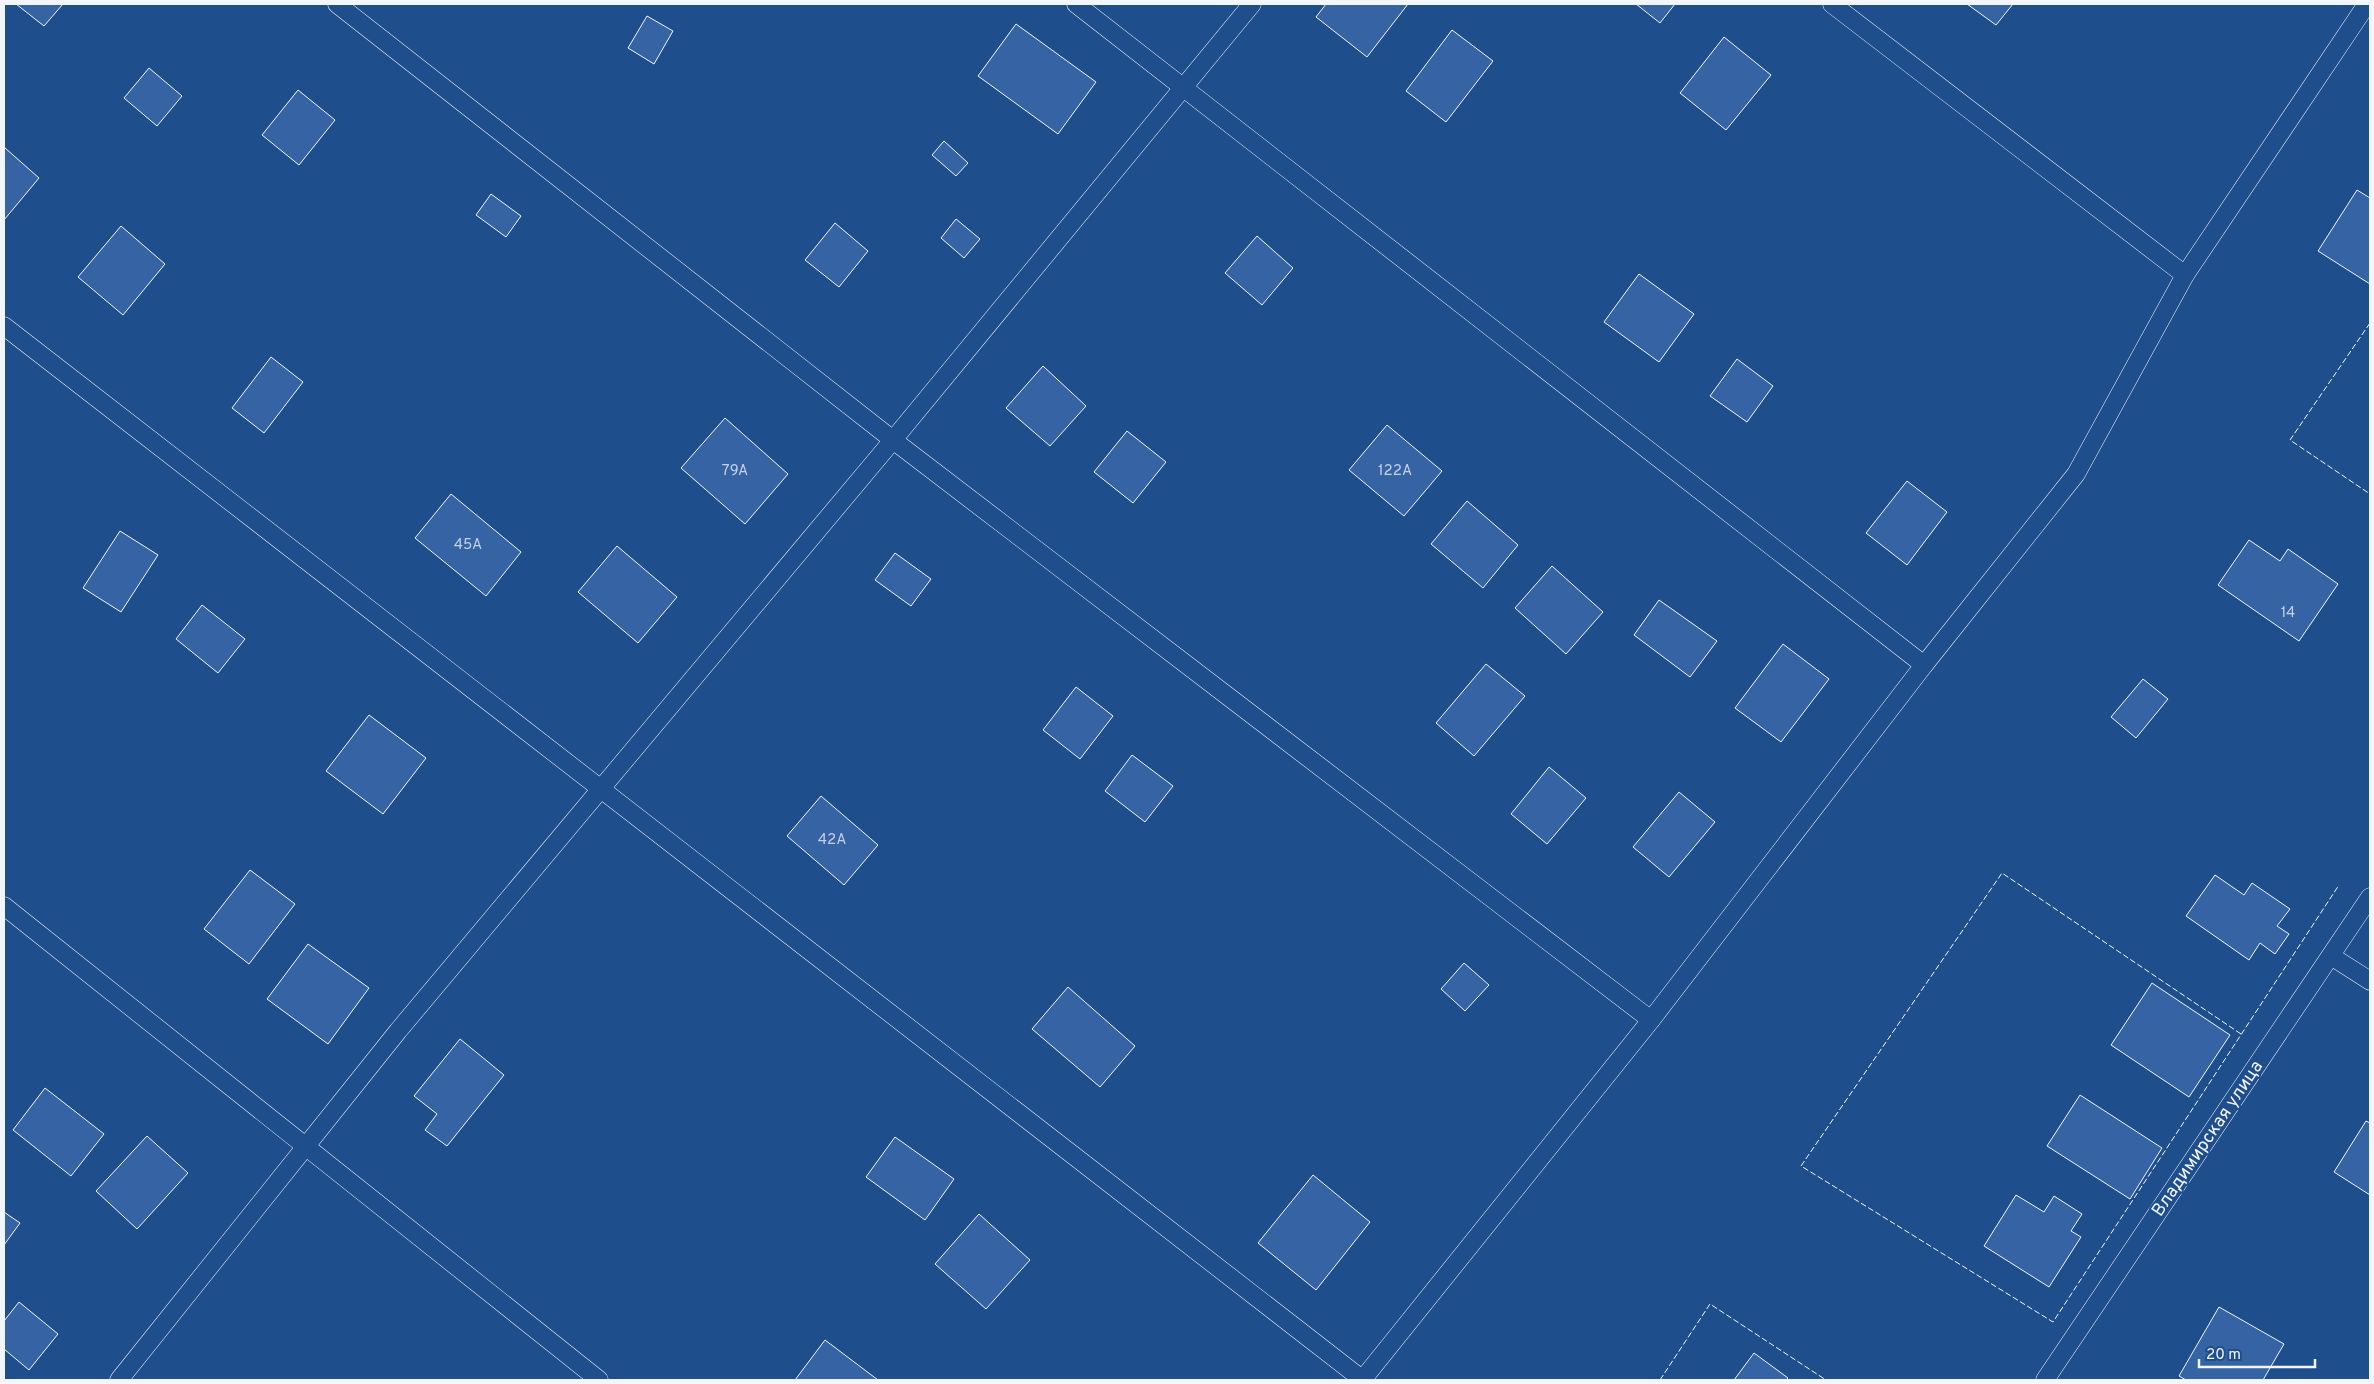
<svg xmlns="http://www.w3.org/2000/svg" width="2374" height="1384" font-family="Overpass,sans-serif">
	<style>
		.building { fill: #3563a3; stroke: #f2f6ff }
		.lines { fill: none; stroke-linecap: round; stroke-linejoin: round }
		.service-casing { stroke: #f2f6ff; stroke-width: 19 }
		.service { stroke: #1f4e8c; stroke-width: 18 }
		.fence { stroke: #f2f6ff; stroke-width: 1; stroke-dasharray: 6 2.5; stroke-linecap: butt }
		.labels { text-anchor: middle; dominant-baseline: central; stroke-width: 4; stroke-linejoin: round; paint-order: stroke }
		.number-label { font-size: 15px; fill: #c3d1e8 }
		.street-label { font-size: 18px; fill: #f2f6ff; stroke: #1f4e8c }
	</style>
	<rect width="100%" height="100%" fill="#1f4e8c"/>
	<g class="building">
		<polygon points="16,4 63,4 44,26"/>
		<polygon points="1326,4 1408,4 1367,57 1316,17"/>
		<polygon points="1636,4 1675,4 1660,23"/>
		<polygon points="1967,4 2013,4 1996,25"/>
		<polygon points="647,16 673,31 654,64 628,48"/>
		<polygon points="1016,24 1096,82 1058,134 978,76"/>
		<polygon points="1452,30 1493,61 1446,122 1406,91"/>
		<polygon points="1724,37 1771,75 1726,130 1680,93"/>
		<polygon points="149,68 182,96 157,126 124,98"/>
		<polygon points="298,90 335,120 299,165 262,135"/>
		<polygon points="944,141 968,163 956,176 932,155"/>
		<polygon points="4,147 39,178 4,220"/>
		<polygon points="2357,190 2370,198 2370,284 2318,251"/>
		<polygon points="491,194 521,216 506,237 476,215"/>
		<polygon points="956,219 980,239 964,258 941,238"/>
		<polygon points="835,223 868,251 839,287 805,260"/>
		<polygon points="121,226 165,264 123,315 78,277"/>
		<polygon points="1257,236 1293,268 1262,305 1225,273"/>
		<polygon points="1639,274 1694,314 1659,362 1604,322"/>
		<polygon points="271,357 303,382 264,433 232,408"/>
		<polygon points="1737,359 1773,386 1747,422 1710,396"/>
		<polygon points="1043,366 1086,406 1050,446 1006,408"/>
		<polygon points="725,418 788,474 745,524 681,468"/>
		<polygon points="1387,425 1442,471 1404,516 1349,470"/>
		<polygon points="1127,431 1166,462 1133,503 1094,472"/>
		<polygon points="1907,481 1947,512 1907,565 1866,533"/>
		<polygon points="451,494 521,552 486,596 415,538"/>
		<polygon points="1467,501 1518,545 1483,588 1431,544"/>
		<polygon points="120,531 158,555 121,612 83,588"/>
		<polygon points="2249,540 2280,561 2288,549 2338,584 2299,641 2218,585"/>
		<polygon points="617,546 677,597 638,643 578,592"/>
		<polygon points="895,553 931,579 911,606 875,580"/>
		<polygon points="1552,566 1603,612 1566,654 1515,608"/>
		<polygon points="1659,600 1717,641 1690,677 1634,635"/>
		<polygon points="202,605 245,639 218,673 176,639"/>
		<polygon points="1783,644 1829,679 1781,742 1735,708"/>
		<polygon points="1486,664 1525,696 1474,756 1436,723"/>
		<polygon points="2143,679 2168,699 2136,738 2111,717"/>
		<polygon points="1076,687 1113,716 1080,759 1043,730"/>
		<polygon points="369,715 426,758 383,814 326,771"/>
		<polygon points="1132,755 1173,786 1145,822 1105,791"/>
		<polygon points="1549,767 1586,798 1547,844 1511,814"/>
		<polygon points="1679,792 1715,822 1669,877 1633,847"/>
		<polygon points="821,796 878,845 844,885 787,836"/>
		<polygon points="250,870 295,904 249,964 204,929"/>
		<polygon points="2215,875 2244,895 2252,883 2290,909 2277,926 2289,934 2275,954 2260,943 2249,960 2186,916"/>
		<polygon points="308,944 369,988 328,1044 267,999"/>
		<polygon points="1464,963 1489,985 1465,1011 1441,989"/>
		<polygon points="2152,983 2230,1035 2189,1097 2111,1045"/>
		<polygon points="1068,987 1135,1046 1100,1087 1032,1029"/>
		<polygon points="460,1039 504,1075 447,1146 425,1130 437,1114 414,1096"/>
		<polygon points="45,1088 104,1134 71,1176 13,1130"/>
		<polygon points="2080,1095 2162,1148 2130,1199 2047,1146"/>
		<polygon points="2366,1121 2370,1123 2370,1195 2334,1172"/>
		<polygon points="147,1136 188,1173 137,1229 96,1191"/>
		<polygon points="895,1137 954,1179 925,1220 866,1177"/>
		<polygon points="1313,1175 1370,1222 1316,1290 1258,1243"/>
		<polygon points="2016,1195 2044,1212 2054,1196 2082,1214 2071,1231 2081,1237 2049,1287 1984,1246"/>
		<polygon points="4,1212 20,1223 4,1245"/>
		<polygon points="979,1214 1030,1260 986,1309 935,1264"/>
		<polygon points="19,1302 58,1334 29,1370 4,1349 4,1321"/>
		<polygon points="2219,1307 2284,1344 2263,1380 2186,1380 2179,1376"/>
		<polygon points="825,1340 878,1380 795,1380"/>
		<polygon points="1754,1353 1788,1378 1786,1380 1734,1380"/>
	</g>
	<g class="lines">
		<defs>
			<g id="service">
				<polyline points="337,4 893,440 1651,1020"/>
				<polyline points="1076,4 1924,665 1651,1020 1363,1379"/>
				<polyline points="1832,4 2185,275"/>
				<polyline points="4,326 1363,1380"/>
				<polyline points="1924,665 2076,474 2185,275 2367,4"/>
				<polyline points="4,906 599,1380"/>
				<polyline points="2331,956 2370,981"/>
				<polyline points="119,1380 398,1031 893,440 1252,4"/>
				<polyline points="2045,1380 2370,897"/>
			</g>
		</defs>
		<use href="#service" class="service-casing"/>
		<use href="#service" class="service"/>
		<g class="fence">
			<polyline points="2370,323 2290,440 2370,494"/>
			<polyline points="2241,1034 2002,873 1801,1166 2053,1322 2339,885"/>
			<polyline points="1660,1380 1710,1304 1826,1380"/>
		</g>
	</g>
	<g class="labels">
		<g class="number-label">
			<text x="735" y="471">79А</text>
			<text x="1395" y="471">122А</text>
			<text x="468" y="545">45А</text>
			<text x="2288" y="613">14</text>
			<text x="832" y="840">42А</text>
		</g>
		<g class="street-label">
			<text transform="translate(2208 1139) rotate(-56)">Владимирская улица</text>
		</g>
	</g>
	<rect width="2374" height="1384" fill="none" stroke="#f2f6ff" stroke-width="10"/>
	<path d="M2199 1359v8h116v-8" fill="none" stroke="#f2f6ff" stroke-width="2.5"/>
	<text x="2206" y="1359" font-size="15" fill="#f2f6ff" stroke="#1f4e8c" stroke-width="4" paint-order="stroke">20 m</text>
</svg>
